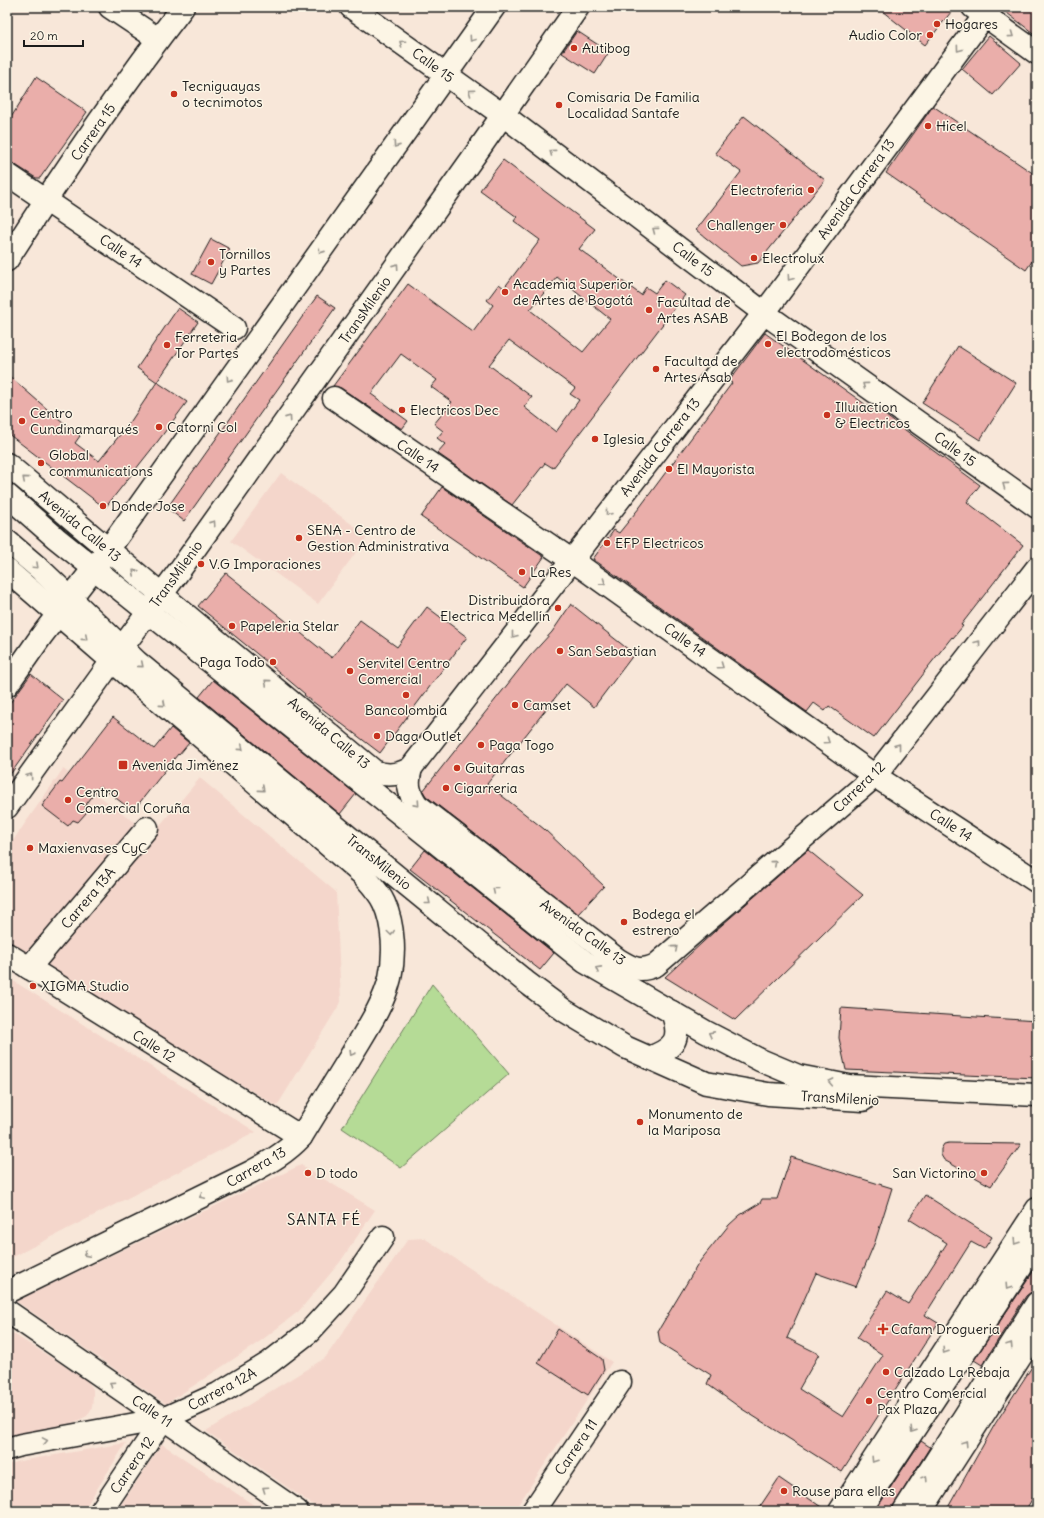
<svg xmlns="http://www.w3.org/2000/svg" width="1044" height="1518" font-family="Delius,sans-serif">
	<style>
		.built { fill: #f4d6cb }
		.green { fill: #b5db96; stroke: #687c59 }
		.building { fill: #eaaeaa; stroke: #1c1c1c; fill-rule: evenodd }
		.lines { fill: none; stroke-linecap: round; stroke-linejoin: round }
		.minor-casing { stroke: #1c1c1c; stroke-width: 25 }
		.major-casing { stroke: #1c1c1c; stroke-width: 25 }
		.minor { stroke: #fcf5e5; stroke-width: 22 }
		.major { stroke: #fcf5e5; stroke-width: 22 }
		.oneway { stroke: #97938b }
		.poi-dot { fill: #c8321e; stroke: #fcf5e5; stroke-width: 1.5 }
		.labels { text-anchor: middle; dominant-baseline: central; stroke-width: 3; stroke-linejoin: round; paint-order: stroke }
		.poi-label { font-size: 14px; fill: #1c1c1c; stroke: #fcf5e5; text-anchor: start }
		.street-label { font-size: 14px; fill: #1c1c1c; stroke: #fcf5e5 }
		.neighbourhood-label { font-size: 15px; letter-spacing: 1px; fill: #1c1c1c; stroke: #fcf5e5 }
	</style>
	<rect width="100%" height="100%" fill="#f8e7d9"/>
	<filter id="ink" filterUnits="userSpaceOnUse"><feTurbulence type="fractalNoise" baseFrequency=".025" numOctaves="2"/><feDisplacementMap in="SourceGraphic" scale="8" xChannelSelector="R" yChannelSelector="G"/><feConvolveMatrix kernelMatrix="1 2 1 2 8 2 1 2 1" color-interpolation-filters="sRGB"/></filter>
	<g filter="url(#ink)">
		<g class="built">
			<polygon points="281,473 368,536 318,604 231,541"/>
			<polygon points="63,769 137,824 24,955 7,945 7,849"/>
			<polygon points="200,778 336,892 341,1002 277,1106 41,965"/>
			<polygon points="7,977 256,1132 7,1260"/>
			<polygon points="301,1165 375,1210 340,1262 299,1311 262,1340 166,1404 16,1301"/>
			<polygon points="424,1238 612,1362 514,1511 322,1511 206,1431 325,1358 408,1239"/>
			<polygon points="7,1330 87,1380 93,1389 93,1397 92,1408 87,1416 75,1422 7,1437"/>
			<polygon points="126,1443 83,1511 7,1511 7,1465 20,1461"/>
			<polygon points="162,1444 263,1511 117,1511"/>
		</g>
		<polygon class="green" points="432,984 509,1074 401,1168 342,1128"/>
		<g class="building">
			<polygon points="877,7 955,7 925,45"/>
			<polygon points="1003,7 1037,7 1037,36 1003,10"/>
			<polygon points="577,31 609,52 595,74 562,53"/>
			<polygon points="989,36 1021,63 993,95 962,69"/>
			<polygon points="36,77 87,112 40,178 36,178 14,164 7,162 7,124"/>
			<polygon points="933,106 1037,176 1037,254 1026,270 886,173"/>
			<polygon points="744,116 825,180 758,263 741,266 696,230 741,172 715,153"/>
			<path d="M503,160L595,229L579,249L641,295L646,287L655,293L665,280L685,295L553,468L545,463L512,505L437,453L445,444L437,438L443,431L434,424L452,402L431,387L437,380L401,354L371,394L408,421L402,429L341,388L333,386L408,284L473,332L493,305L487,300L499,284L504,288L540,240L514,221L517,217L480,190ZM557,277L610,319L583,352L530,310ZM509,340L575,388L570,394L579,400L556,432L524,407L532,397L489,365Z"/>
			<polygon points="211,239 230,249 211,284 192,274"/>
			<polygon points="317,296 335,308 184,521 167,508"/>
			<polygon points="178,308 198,322 157,382 137,368"/>
			<polygon points="765,333 876,412 878,410 980,485 967,502 1023,545 961,625 963,626 953,638 952,637 924,672 925,672 874,738 829,706 825,711 814,703 807,712 593,559 614,530 619,533 640,507 732,383 729,381"/>
			<polygon points="958,346 1016,383 980,440 922,403"/>
			<polygon points="7,374 47,409 80,436 75,443 99,461 131,421 157,382 187,402 158,441 105,508 7,433"/>
			<polygon points="442,487 544,557 523,587 421,517"/>
			<polygon points="226,573 332,658 360,620 397,647 427,607 467,637 380,753 304,695 305,694 273,667 198,606"/>
			<polygon points="571,604 634,654 594,707 566,684 487,784 544,829 604,886 578,914 426,796 423,791 530,656 552,632"/>
			<polygon points="31,674 63,700 7,779 7,707"/>
			<polygon points="213,680 356,794 340,814 199,697"/>
			<polygon points="113,717 154,749 171,728 189,743 179,755 178,754 133,811 100,786 85,806 86,813 78,822 73,820 68,826 42,806 60,782 62,783"/>
			<polygon points="425,850 554,953 540,970 410,869"/>
			<polygon points="808,850 863,895 735,1020 665,977 715,931"/>
			<polygon points="841,1008 1037,1021 1037,1078 846,1070 839,1038"/>
			<polygon points="949,1143 1021,1144 991,1186 944,1160 941,1155 941,1149 944,1144"/>
			<polygon points="791,1157 892,1188 875,1242 856,1287 816,1273 787,1338 819,1354 799,1389 843,1417 883,1355 857,1338 887,1291 908,1304 947,1243 909,1219 925,1195 992,1237 984,1249 971,1242 925,1315 938,1323 842,1472 742,1409 707,1384 711,1375 660,1343 658,1331 700,1261 729,1225 740,1215 760,1203 762,1199 777,1199"/>
			<polygon points="1037,1266 1037,1288 1035,1291 1031,1292 1026,1296 982,1365 974,1360"/>
			<polygon points="558,1329 602,1359 604,1370 588,1395 538,1363"/>
			<polygon points="1037,1359 1037,1491 1025,1511 946,1511 995,1424"/>
			<polygon points="921,1441 930,1447 890,1511 875,1511"/>
			<polygon points="779,1478 827,1511 757,1511"/>
		</g>
		<g class="lines">
			<defs>
				<g id="minor">
					<polyline points="110,7 158,39"/>
					<polyline points="351,7 511,121 764,313 1037,507"/>
					<polyline points="973,7 1037,53"/>
					<polyline points="7,174 234,328"/>
					<path d="M7,260C62,174 120,88 183,7"/>
					<polyline points="334,398 583,568 875,776 1036,881"/>
					<polyline points="7,495 56,538 585,962 706,1032 760,1060 798,1076 849,1086 1037,1095"/>
					<polyline points="7,541 41,570 137,662 357,844 526,982 565,1011 625,1047 706,1083 768,1094 863,1100"/>
					<path d="M161,594L374,771C387,777 399,775 411,768L764,313L991,7"/>
					<polyline points="7,685 42,635 108,550 494,7"/>
					<path d="M411,768C407,783 408,792 417,805L617,959C632,968 639,973 656,965L875,776L1037,568"/>
					<polyline points="7,807 112,661 179,571 479,149 578,7"/>
					<polyline points="7,954 301,1137"/>
					<polyline points="29,968 147,828"/>
					<path d="M649,1058C675,1048 682,1039 672,1012"/>
					<path d="M7,1292L251,1172C270,1162 287,1152 301,1137C317,1111 333,1085 349,1059C364,1033 383,1007 390,978C395,955 394,925 384,903C379,892 370,883 362,874L112,661"/>
					<polyline points="7,1311 297,1511"/>
					<polyline points="7,1449 21,1445 163,1419 218,1394 269,1363 309,1332 344,1294 383,1237"/>
					<polyline points="101,1511 163,1419"/>
					<polyline points="533,1511 620,1382"/>
					<polyline points="860,1511 1037,1243"/>
					<polyline points="904,1511 1037,1303"/>
				</g>
				<g id="major">
					<polyline points="7,464 161,594"/>
					<polyline points="7,570 112,661"/>
					<polyline points="840,1511 1037,1209"/>
					<polyline points="921,1511 1037,1331"/>
				</g>
			</defs>
			<use href="#minor" class="minor-casing"/>
			<use href="#major" class="major-casing"/>
			<use href="#minor" class="minor"/>
			<use href="#major" class="major"/>
		</g>
		<defs><path id="oneway-chevron" d="M-2-3.5L2.5 0L-2 3.5" fill="none" stroke-width="1.6" stroke-linecap="round" stroke-linejoin="round"/></defs>
		<g class="oneway">
			<use href="#oneway-chevron" transform="translate(1011 35) rotate(36)"/>
			<use href="#oneway-chevron" transform="translate(472 39) rotate(125)"/>
			<use href="#oneway-chevron" transform="translate(402 43) rotate(-145)"/>
			<use href="#oneway-chevron" transform="translate(959 49) rotate(126)"/>
			<use href="#oneway-chevron" transform="translate(471 92) rotate(-144)"/>
			<use href="#oneway-chevron" transform="translate(396 145) rotate(125)"/>
			<use href="#oneway-chevron" transform="translate(552 152) rotate(-143)"/>
			<use href="#oneway-chevron" transform="translate(655 230) rotate(-143)"/>
			<use href="#oneway-chevron" transform="translate(321 251) rotate(125)"/>
			<use href="#oneway-chevron" transform="translate(396 266) rotate(-55)"/>
			<use href="#oneway-chevron" transform="translate(790 278) rotate(126)"/>
			<use href="#oneway-chevron" transform="translate(229 379) rotate(125)"/>
			<use href="#oneway-chevron" transform="translate(865 385) rotate(-144)"/>
			<use href="#oneway-chevron" transform="translate(289 418) rotate(-55)"/>
			<use href="#oneway-chevron" transform="translate(25 479) rotate(-139)"/>
			<use href="#oneway-chevron" transform="translate(1005 485) rotate(-144)"/>
			<use href="#oneway-chevron" transform="translate(608 513) rotate(128)"/>
			<use href="#oneway-chevron" transform="translate(213 523) rotate(-55)"/>
			<use href="#oneway-chevron" transform="translate(36 566) rotate(43)"/>
			<use href="#oneway-chevron" transform="translate(135 572) rotate(-140)"/>
			<use href="#oneway-chevron" transform="translate(603 582) rotate(35)"/>
			<use href="#oneway-chevron" transform="translate(514 635) rotate(128)"/>
			<use href="#oneway-chevron" transform="translate(85 638) rotate(41)"/>
			<use href="#oneway-chevron" transform="translate(978 643) rotate(-52)"/>
			<use href="#oneway-chevron" transform="translate(141 665) rotate(40)"/>
			<use href="#oneway-chevron" transform="translate(721 666) rotate(35)"/>
			<use href="#oneway-chevron" transform="translate(267 682) rotate(-140)"/>
			<use href="#oneway-chevron" transform="translate(163 704) rotate(41)"/>
			<use href="#oneway-chevron" transform="translate(827 741) rotate(35)"/>
			<use href="#oneway-chevron" transform="translate(898 746) rotate(-52)"/>
			<use href="#oneway-chevron" transform="translate(241 748) rotate(40)"/>
			<use href="#oneway-chevron" transform="translate(30 776) rotate(-54)"/>
			<use href="#oneway-chevron" transform="translate(262 789) rotate(40)"/>
			<use href="#oneway-chevron" transform="translate(417 804) rotate(48)"/>
			<use href="#oneway-chevron" transform="translate(774 863) rotate(-41)"/>
			<use href="#oneway-chevron" transform="translate(495 890) rotate(-141)"/>
			<use href="#oneway-chevron" transform="translate(428 902) rotate(39)"/>
			<use href="#oneway-chevron" transform="translate(391 933) rotate(82)"/>
			<use href="#oneway-chevron" transform="translate(675 948) rotate(-41)"/>
			<use href="#oneway-chevron" transform="translate(598 969) rotate(-151)"/>
			<use href="#oneway-chevron" transform="translate(711 1034) rotate(-152)"/>
			<use href="#oneway-chevron" transform="translate(352 1053) rotate(121)"/>
			<use href="#oneway-chevron" transform="translate(831 1082) rotate(-169)"/>
			<use href="#oneway-chevron" transform="translate(202 1196) rotate(154)"/>
			<use href="#oneway-chevron" transform="translate(1016 1242) rotate(123)"/>
			<use href="#oneway-chevron" transform="translate(86 1254) rotate(154)"/>
			<use href="#oneway-chevron" transform="translate(1008 1287) rotate(123)"/>
			<use href="#oneway-chevron" transform="translate(1010 1345) rotate(-57)"/>
			<use href="#oneway-chevron" transform="translate(945 1351) rotate(123)"/>
			<use href="#oneway-chevron" transform="translate(112 1384) rotate(-146)"/>
			<use href="#oneway-chevron" transform="translate(913 1430) rotate(123)"/>
			<use href="#oneway-chevron" transform="translate(45 1441) rotate(-10)"/>
			<use href="#oneway-chevron" transform="translate(965 1443) rotate(-57)"/>
			<use href="#oneway-chevron" transform="translate(874 1460) rotate(123)"/>
			<use href="#oneway-chevron" transform="translate(925 1478) rotate(-57)"/>
			<use href="#oneway-chevron" transform="translate(265 1489) rotate(-146)"/>
		</g>
	</g>
	<g class="poi-dot">
		<circle cx="937" cy="24" r="4"/>
		<circle cx="930" cy="35" r="4"/>
		<circle cx="574" cy="48" r="4"/>
		<circle cx="174" cy="94" r="4"/>
		<circle cx="559" cy="105" r="4"/>
		<circle cx="928" cy="126" r="4"/>
		<circle cx="811" cy="190" r="4"/>
		<circle cx="783" cy="225" r="4"/>
		<circle cx="754" cy="258" r="4"/>
		<circle cx="211" cy="262" r="4"/>
		<circle cx="505" cy="292" r="4"/>
		<circle cx="649" cy="310" r="4"/>
		<circle cx="768" cy="344" r="4"/>
		<circle cx="167" cy="345" r="4"/>
		<circle cx="656" cy="369" r="4"/>
		<circle cx="402" cy="410" r="4"/>
		<circle cx="827" cy="415" r="4"/>
		<circle cx="22" cy="421" r="4"/>
		<circle cx="159" cy="427" r="4"/>
		<circle cx="595" cy="439" r="4"/>
		<circle cx="41" cy="463" r="4"/>
		<circle cx="669" cy="469" r="4"/>
		<circle cx="103" cy="506" r="4"/>
		<circle cx="299" cy="538" r="4"/>
		<circle cx="607" cy="543" r="4"/>
		<circle cx="201" cy="564" r="4"/>
		<circle cx="522" cy="572" r="4"/>
		<circle cx="558" cy="608" r="4"/>
		<circle cx="232" cy="626" r="4"/>
		<circle cx="560" cy="651" r="4"/>
		<circle cx="273" cy="662" r="4"/>
		<circle cx="350" cy="671" r="4"/>
		<circle cx="406" cy="695" r="4"/>
		<circle cx="515" cy="705" r="4"/>
		<circle cx="377" cy="736" r="4"/>
		<circle cx="481" cy="745" r="4"/>
		<rect x="118" y="760" width="10" height="10" rx="2"/>
		<circle cx="457" cy="768" r="4"/>
		<circle cx="446" cy="788" r="4"/>
		<circle cx="68" cy="800" r="4"/>
		<circle cx="30" cy="848" r="4"/>
		<circle cx="624" cy="922" r="4"/>
		<circle cx="33" cy="986" r="4"/>
		<circle cx="640" cy="1122" r="4"/>
		<circle cx="308" cy="1173" r="4"/>
		<circle cx="984" cy="1173" r="4"/>
		<path d="M881 1323h4v4h4v4h-4v4h-4v-4h-4v-4h4z"/>
		<circle cx="886" cy="1372" r="4"/>
		<circle cx="869" cy="1401" r="4"/>
		<circle cx="784" cy="1491" r="4"/>
	</g>
	<g class="labels">
		<g class="poi-label">
			<text x="945" y="24">Hogares</text>
			<text x="922" y="35" text-anchor="end">Audio Color</text>
			<text x="582" y="48">Autibog</text>
			<text x="182" y="86">Tecniguayas<tspan x="182" dy="16">o tecnimotos</tspan></text>
			<text x="567" y="97">Comisaria De Familia<tspan x="567" dy="16">Localidad Santafe</tspan></text>
			<text x="936" y="126">Hicel</text>
			<text x="803" y="190" text-anchor="end">Electroferia</text>
			<text x="775" y="225" text-anchor="end">Challenger</text>
			<text x="219" y="254">Tornillos<tspan x="219" dy="16">y Partes</tspan></text>
			<text x="762" y="258">Electrolux</text>
			<text x="513" y="284">Academia Superior<tspan x="513" dy="16">de Artes de Bogotá</tspan></text>
			<text x="657" y="302">Facultad de<tspan x="657" dy="16">Artes ASAB</tspan></text>
			<text x="776" y="336">El Bodegon de los<tspan x="776" dy="16">electrodomésticos</tspan></text>
			<text x="175" y="337">Ferreteria<tspan x="175" dy="16">Tor Partes</tspan></text>
			<text x="664" y="361">Facultad de<tspan x="664" dy="16">Artes Asab</tspan></text>
			<text x="835" y="407">Illuiaction<tspan x="835" dy="16">&amp; Electricos</tspan></text>
			<text x="410" y="410">Electricos Dec</text>
			<text x="30" y="413">Centro<tspan x="30" dy="16">Cundinamarqués</tspan></text>
			<text x="167" y="427">Catorni Col</text>
			<text x="603" y="439">Iglesia</text>
			<text x="49" y="455">Global<tspan x="49" dy="16">communications</tspan></text>
			<text x="677" y="469">El Mayorista</text>
			<text x="111" y="506">Donde Jose</text>
			<text x="307" y="530">SENA - Centro de<tspan x="307" dy="16">Gestion Administrativa</tspan></text>
			<text x="615" y="543">EFP Electricos</text>
			<text x="209" y="564">V.G Imporaciones</text>
			<text x="530" y="572">La Res</text>
			<text x="550" y="600" text-anchor="end">Distribuidora<tspan x="550" dy="16">Electrica Medellín</tspan></text>
			<text x="240" y="626">Papeleria Stelar</text>
			<text x="568" y="651">San Sebastian</text>
			<text x="265" y="662" text-anchor="end">Paga Todo</text>
			<text x="358" y="663">Servitel Centro<tspan x="358" dy="16">Comercial</tspan></text>
			<text x="523" y="705">Camset</text>
			<text x="406" y="710" text-anchor="middle">Bancolombia</text>
			<text x="385" y="736">Daga Outlet</text>
			<text x="489" y="745">Paga Togo</text>
			<text x="132" y="765">Avenida Jiménez</text>
			<text x="465" y="768">Guitarras</text>
			<text x="454" y="788">Cigarreria</text>
			<text x="76" y="792">Centro<tspan x="76" dy="16">Comercial Coruña</tspan></text>
			<text x="38" y="848">Maxienvases CyC</text>
			<text x="632" y="914">Bodega el<tspan x="632" dy="16">estreno</tspan></text>
			<text x="41" y="986">XIGMA Studio</text>
			<text x="648" y="1114">Monumento de<tspan x="648" dy="16">la Mariposa</tspan></text>
			<text x="316" y="1173">D todo</text>
			<text x="976" y="1173" text-anchor="end">San Victorino</text>
			<text x="891" y="1329">Cafam Drogueria</text>
			<text x="894" y="1372">Calzado La Rebaja</text>
			<text x="877" y="1393">Centro Comercial<tspan x="877" dy="16">Pax Plaza</tspan></text>
			<text x="792" y="1491">Rouse para ellas</text>
		</g>
		<g class="street-label">
			<text transform="translate(433 65) rotate(36)">Calle 15</text>
			<text transform="translate(93 132) rotate(-55)">Carrera 15</text>
			<text transform="translate(856 189) rotate(-54)">Avenida Carrera 13</text>
			<text transform="translate(121 251) rotate(34)">Calle 14</text>
			<text transform="translate(693 259) rotate(37)">Calle 15</text>
			<text transform="translate(365 310) rotate(-55)">TransMilenio</text>
			<text transform="translate(660 447) rotate(-52)">Avenida Carrera 13</text>
			<text transform="translate(955 449) rotate(36)">Calle 15</text>
			<text transform="translate(418 456) rotate(34)">Calle 14</text>
			<text transform="translate(80 526) rotate(40)">Avenida Calle 13</text>
			<text transform="translate(176 574) rotate(-54)">TransMilenio</text>
			<text transform="translate(685 640) rotate(35)">Calle 14</text>
			<text transform="translate(329 733) rotate(40)">Avenida Calle 13</text>
			<text transform="translate(859 787) rotate(-44)">Carrera 12</text>
			<text transform="translate(951 825) rotate(33)">Calle 14</text>
			<text transform="translate(379 862) rotate(39)">TransMilenio</text>
			<text transform="translate(88 898) rotate(-50)">Carrera 13A</text>
			<text transform="translate(583 932) rotate(36)">Avenida Calle 13</text>
			<text transform="translate(154 1046) rotate(32)">Calle 12</text>
			<text transform="translate(840 1098) rotate(3)">TransMilenio</text>
			<text transform="translate(256 1167) rotate(-30)">Carrera 13</text>
			<text transform="translate(222 1389) rotate(-28)">Carrera 12A</text>
			<text transform="translate(152 1411) rotate(34)">Calle 11</text>
			<text transform="translate(576 1447) rotate(-56)">Carrera 11</text>
			<text transform="translate(132 1465) rotate(-56)">Carrera 12</text>
		</g>
		<g class="neighbourhood-label">
			<text x="324" y="1219">SANTA FÉ</text>
		</g>
	</g>
	<rect width="1044" height="1518" fill="none" stroke="#fcf5e5" stroke-width="24"/>
	<rect x="12" y="12" width="1020" height="1494" fill="none" stroke="#1c1c1c" stroke-width="1.5" filter="url(#ink)"/>
	<path d="M24 40v6h59v-6" fill="none" stroke="#1c1c1c" stroke-width="2"/>
	<text x="30" y="40" font-size="12" fill="#1c1c1c" stroke="#fcf5e5" stroke-width="3" paint-order="stroke">20 m</text>
</svg>
